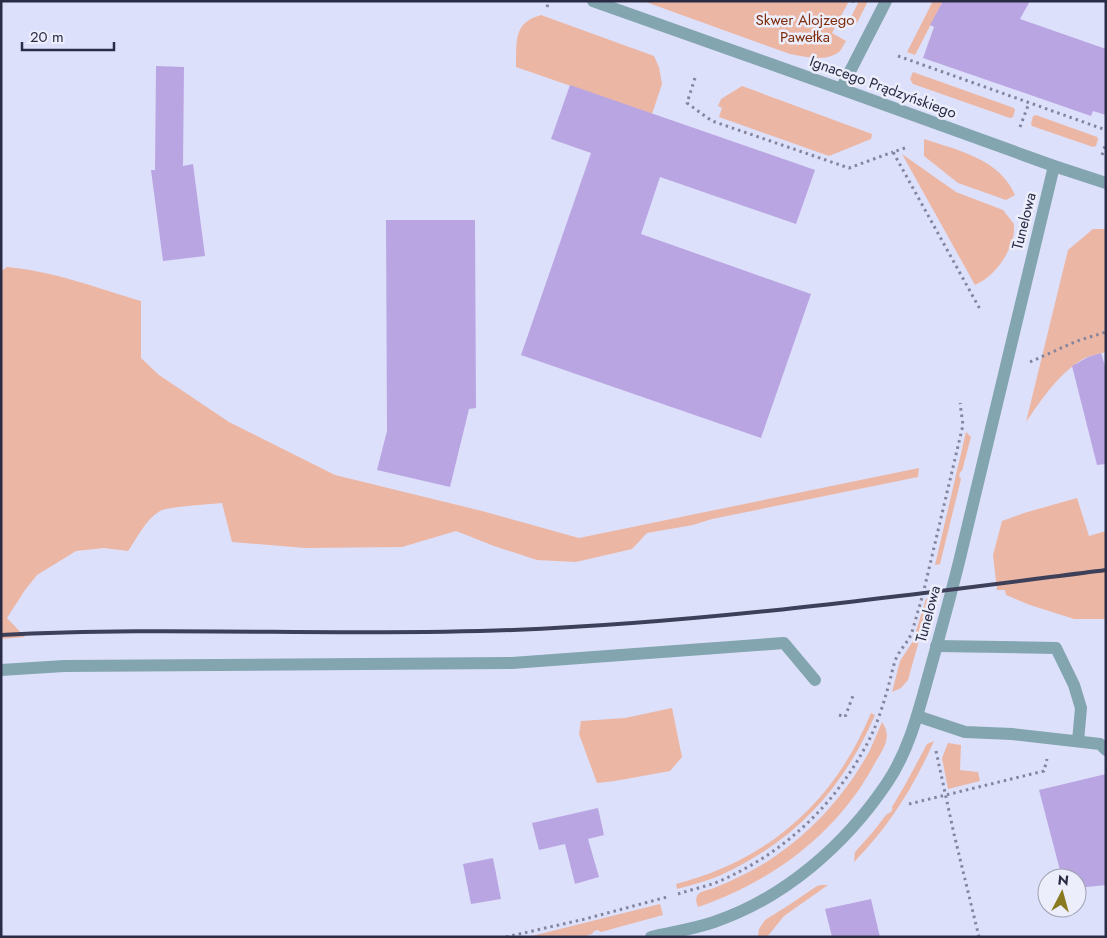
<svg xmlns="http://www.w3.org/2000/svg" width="1107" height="938" font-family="Jost,sans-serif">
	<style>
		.green { fill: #ecb6a4 }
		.building { fill: #baa5e3 }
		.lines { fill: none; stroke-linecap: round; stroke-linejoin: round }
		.path { stroke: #83859f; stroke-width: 3; stroke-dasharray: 2.5 4; stroke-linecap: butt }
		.lane { stroke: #83a5b0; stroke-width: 12 }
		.street { stroke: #83a5b0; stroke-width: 12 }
		.rail { stroke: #3e4059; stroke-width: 4 }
		.labels { text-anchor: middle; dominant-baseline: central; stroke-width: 5; stroke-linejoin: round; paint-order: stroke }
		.park-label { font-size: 15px; fill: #7f2d0c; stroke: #eceefb }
		.street-label { font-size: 15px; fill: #2a2c45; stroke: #eceefb }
	</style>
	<rect width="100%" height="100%" fill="#dde0fa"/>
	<g class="green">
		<path d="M643,1H849L832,33L846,41C844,44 842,49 839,52C826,62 805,57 790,54Z"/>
		<polygon points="859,1 868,1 857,23 850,19"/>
		<polygon points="933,1 943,1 915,55 907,52"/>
		<path d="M541,15L654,56L659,67L662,84L652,114L516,67C517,43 512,23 541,15Z"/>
		<polygon points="913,72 1014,108 1015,110 1013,117 1010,118 913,84 910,79"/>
		<polygon points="742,86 872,134 871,139 829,156 719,117 722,108 718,106 721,99"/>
		<polygon points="1036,115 1097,137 1098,139 1096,146 1093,147 1032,126 1031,124 1033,116"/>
		<path d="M924,139C957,150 1000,159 1015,195L1006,200L958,183L924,156Z"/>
		<path d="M902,154L956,192L1003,210L1014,224C1014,231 1014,238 1011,244C1005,261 991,278 975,285Z"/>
		<path d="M1093,229H1106V352C1100,354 1093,355 1087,357C1062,369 1041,400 1026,422L1068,250Z"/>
		<path d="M7,267C53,271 97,288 141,301V358L159,375L229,422L335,475L482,511L579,538L919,468L918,477L712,519L693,525L647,533L632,549L576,562L537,560L494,546L456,531L402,547L305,548L232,542L222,503C212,504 165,507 160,511C145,520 138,537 128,551L104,548L76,551L37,575L25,590L7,618L25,637L1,639V271Z"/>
		<polygon points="966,432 971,437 962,471 960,472 959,476 961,479 940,564 935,565"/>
		<polygon points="1077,498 1089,536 1106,531 1106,619 1074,619 1030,605 1006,595 1005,590 997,590 993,555 1002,521 1024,513"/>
		<polygon points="931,598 908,680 901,688 892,692 900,661 913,641 926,599"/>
		<polygon points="672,708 682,757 670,771 615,781 597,783 579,734 581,721 625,718"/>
		<path d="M871,713L875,715C843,789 795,841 721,875C707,881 692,885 677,889L676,884C769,860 834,802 871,713Z"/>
		<path d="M882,722C893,737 883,749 875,763C838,833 772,882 698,907C697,904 695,899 697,896C699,891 709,890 714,888C733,880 753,871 771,859C812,832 847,793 870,750C874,741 878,731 882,722Z"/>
		<path d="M934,741C913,788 890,825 854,862L855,852L872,833L886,815L892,811V807L905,785L927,744Z"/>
		<polygon points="948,743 961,745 960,770 978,772 980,781 948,789 942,758"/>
		<polygon points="821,885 828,885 784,916 767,937 758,937 759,929 765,920 789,905 817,886"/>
		<polygon points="660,904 663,915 601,932 598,930 594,931 592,934 582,937 528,937"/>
	</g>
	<g class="building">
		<polygon points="943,1 1030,1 1020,19 1106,49 1106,115 1093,111 1091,116 923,58 934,27 930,25"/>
		<polygon points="156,66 184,67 183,166 193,164 205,256 163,261 151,170 155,170"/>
		<polygon points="570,85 815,170 796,224 660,177 641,234 811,294 761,438 521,355 591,153 551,139"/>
		<polygon points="386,220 475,220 476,408 469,409 450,487 377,470 387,431"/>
		<polygon points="1101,353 1106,369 1106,464 1097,465 1072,366 1088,357"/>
		<polygon points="1106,774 1106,885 1077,888 1077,878 1062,878 1039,790"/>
		<polygon points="598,808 604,835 588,839 599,877 575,884 565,844 539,850 532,823"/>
		<polygon points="493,858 501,899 471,904 463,864"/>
		<polygon points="871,899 880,937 832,937 825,909"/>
	</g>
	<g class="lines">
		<g class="path">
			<polyline points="853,1 854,2"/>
			<polyline points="547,7 549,1"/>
			<polyline points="898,56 1106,130"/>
			<polyline points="695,78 687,103 712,121 849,168 893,152"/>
			<polyline points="1020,127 1029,103"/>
			<polyline points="905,148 893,152 981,311"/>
			<polyline points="1102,155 1106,143"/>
			<polyline points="1030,362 1077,341 1106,332"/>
			<polyline points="839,715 845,717 854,693"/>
			<polyline points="936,751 954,834 979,937"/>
			<polyline points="909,804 1044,771 1047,759"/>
			<path d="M678,894C690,890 703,887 715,883C785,854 839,802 872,734C878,721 883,705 887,691C890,681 892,671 895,661C899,650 908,643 912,632L923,594L963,425L960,403"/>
			<polyline points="506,937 585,919 667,897"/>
		</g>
		<g class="lane">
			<polyline points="936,646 1056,648 1074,685 1081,708 1078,741"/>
			<polyline points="1,670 64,666 512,663 784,643 815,680"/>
			<polyline points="917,716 965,732 1012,734 1100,744 1106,750"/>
		</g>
		<g class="street">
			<polyline points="593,1 841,89 1054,166 1106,183"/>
			<polyline points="841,89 886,1"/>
			<path d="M651,937C672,932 694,929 714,922C785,898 846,844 887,783C910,749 919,709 930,670C940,634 950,598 959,562C991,430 1022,298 1054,166"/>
		</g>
		<path class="rail" d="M1,635C172,626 343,637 513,630C712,622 909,595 1106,570"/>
	</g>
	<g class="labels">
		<g class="park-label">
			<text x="805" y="20">Skwer Alojzego<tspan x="805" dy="17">Pawełka</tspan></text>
		</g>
		<g class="street-label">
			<text transform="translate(883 87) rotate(20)">Ignacego Prądzyńskiego</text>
			<text transform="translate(1024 221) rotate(-76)">Tunelowa</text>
			<text transform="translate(928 614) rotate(-75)">Tunelowa</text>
		</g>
	</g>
	<rect width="1107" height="938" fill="none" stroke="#2a2c45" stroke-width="5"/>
	<g transform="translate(1062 893) rotate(6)"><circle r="24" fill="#eceefb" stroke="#9ea0b2"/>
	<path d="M0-4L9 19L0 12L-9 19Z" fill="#897a1f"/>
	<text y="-8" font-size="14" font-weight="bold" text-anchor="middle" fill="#2a2c45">N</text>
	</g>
	<path d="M22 42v8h92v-8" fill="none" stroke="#2a2c45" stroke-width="2.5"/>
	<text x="30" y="42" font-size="15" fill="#2a2c45" stroke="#eceefb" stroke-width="4" paint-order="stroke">20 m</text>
</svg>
